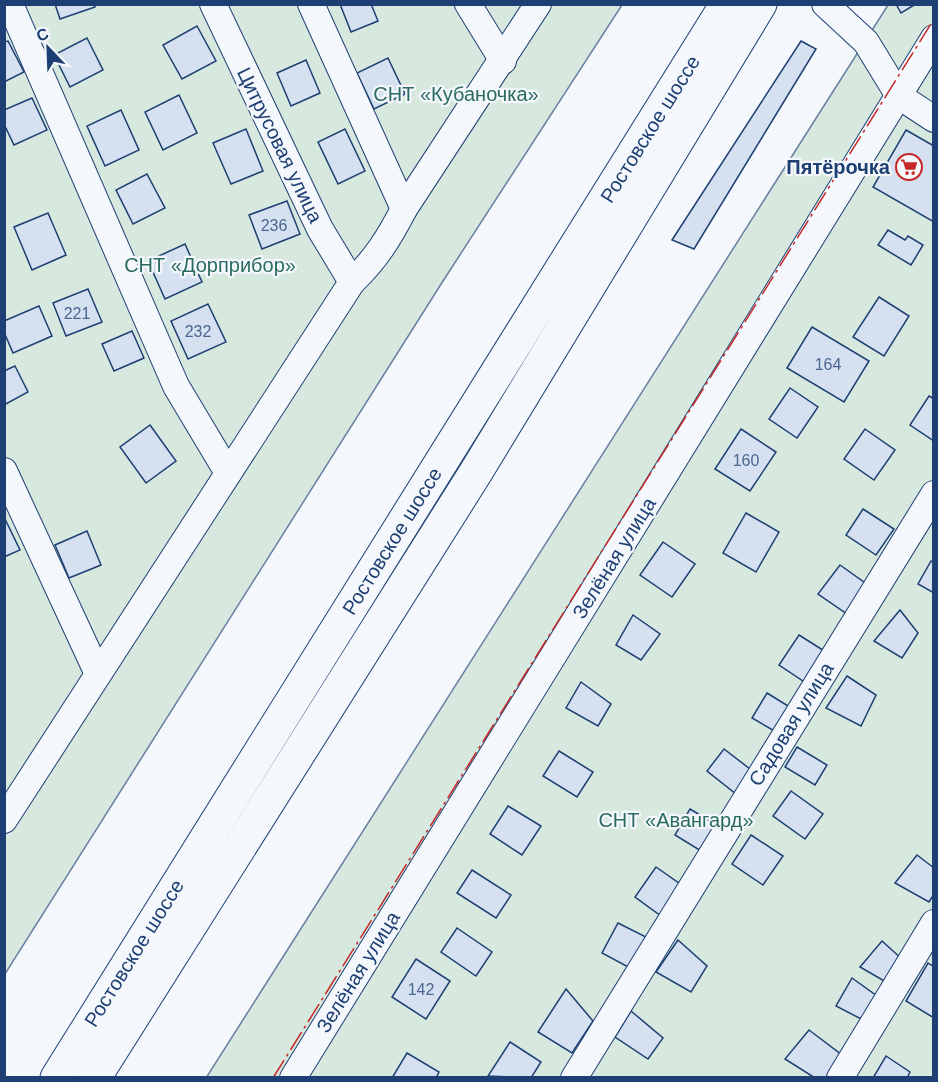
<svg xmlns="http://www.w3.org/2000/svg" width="938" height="1082" font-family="Helvetica,sans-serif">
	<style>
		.green { fill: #d7e8df; stroke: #687fa3; stroke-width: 1.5 }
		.building { fill: #d5e0f0; stroke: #1d3f73; stroke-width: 1.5 }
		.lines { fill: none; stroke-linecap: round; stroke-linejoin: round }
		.minor-casing { stroke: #1d3f73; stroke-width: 28 }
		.highway-casing { stroke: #1d3f73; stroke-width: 35 }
		.minor { stroke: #f4f7fb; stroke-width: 26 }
		.highway { stroke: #f4f7fb; stroke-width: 33 }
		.power { stroke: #c62828; stroke-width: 1.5; stroke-dasharray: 21 4.5 3 4.5; stroke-linecap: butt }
		.labels { text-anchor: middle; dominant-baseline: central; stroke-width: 4.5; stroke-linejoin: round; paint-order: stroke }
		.number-label { font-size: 16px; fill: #4b6792 }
		.park-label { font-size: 20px; fill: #2c6c60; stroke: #f4f7fb }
		.street-label { font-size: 20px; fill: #1d3f73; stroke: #f4f7fb }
		.poi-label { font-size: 20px; font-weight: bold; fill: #1d3f73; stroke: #f4f7fb; text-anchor: end }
	</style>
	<rect width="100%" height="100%" fill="#f4f7fb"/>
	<g class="green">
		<polygon points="5,5 622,5 443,281 5,974"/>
		<polygon points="888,5 933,5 933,1077 206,1078"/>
	</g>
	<g class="building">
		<polygon points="55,4 94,4 95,7 60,19"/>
		<polygon points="340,4 371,4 378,21 351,32"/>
		<polygon points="896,4 916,4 901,13"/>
		<polygon points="197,26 216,61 182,79 163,45"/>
		<polygon points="87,38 103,70 70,87 54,55"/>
		<polygon points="8,41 24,72 4,82 4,42"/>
		<polygon points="801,41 816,49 694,249 672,240"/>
		<polygon points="388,58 405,94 374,109 357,73"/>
		<polygon points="306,60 320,93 291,106 277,73"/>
		<polygon points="179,95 197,133 163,150 145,112"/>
		<polygon points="32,98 47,130 14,145 4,124 4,110"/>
		<polygon points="121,110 139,150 105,166 87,126"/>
		<polygon points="246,129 263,171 231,184 213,143"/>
		<polygon points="345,129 365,171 338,184 318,142"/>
		<polygon points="906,130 934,146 934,222 873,187"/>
		<polygon points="147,174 165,208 133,224 116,190"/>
		<polygon points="287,201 300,234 262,249 249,215"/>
		<polygon points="48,213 66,255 32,270 14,227"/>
		<polygon points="888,230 905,240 908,236 923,245 911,265 878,245"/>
		<polygon points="185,244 202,282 165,299 148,261"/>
		<polygon points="88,289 102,322 66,336 53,303"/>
		<polygon points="879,297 909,316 884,356 853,337"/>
		<polygon points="208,304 226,342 188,359 171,321"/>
		<polygon points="39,306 52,336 13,353 4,332 4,321"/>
		<polygon points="812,327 869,361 844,402 787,368"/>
		<polygon points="132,331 144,358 114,371 102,344"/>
		<polygon points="15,366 28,392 4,405 4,371"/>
		<polygon points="790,388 818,407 797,438 769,419"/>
		<polygon points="929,396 934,399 934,441 910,425"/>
		<polygon points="150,425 176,461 146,483 120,447"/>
		<polygon points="741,429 776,452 750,491 715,469"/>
		<polygon points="865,429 895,450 874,480 844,459"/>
		<polygon points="863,509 894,529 876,555 846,535"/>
		<polygon points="746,513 779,532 756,572 723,553"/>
		<polygon points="4,517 20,550 4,557"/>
		<polygon points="87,531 101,565 69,578 55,545"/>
		<polygon points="663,542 695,564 672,597 640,575"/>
		<polygon points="931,561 934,563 934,593 918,584"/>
		<polygon points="840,565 868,585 847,614 818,594"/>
		<polygon points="900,610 918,633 902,658 874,641"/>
		<polygon points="633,615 660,634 641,660 616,645"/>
		<polygon points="799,635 826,652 806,683 779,665"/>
		<polygon points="847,676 876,695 861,726 826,708"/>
		<polygon points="581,682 611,704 598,726 566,708"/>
		<polygon points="767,693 793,709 778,733 752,718"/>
		<polygon points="797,747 827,765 815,785 785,767"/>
		<polygon points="724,749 754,772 736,794 707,771"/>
		<polygon points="559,751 593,772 577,797 543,776"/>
		<polygon points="791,791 823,814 805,839 773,816"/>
		<polygon points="508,806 541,826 522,855 490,834"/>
		<polygon points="690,809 717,825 701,851 675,835"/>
		<polygon points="751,835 783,856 763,885 732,864"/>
		<polygon points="917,855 934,868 934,894 929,902 895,883"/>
		<polygon points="656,867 683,886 661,916 635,897"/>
		<polygon points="472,870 511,895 496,918 457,893"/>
		<polygon points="618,923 646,937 630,968 602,953"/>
		<polygon points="457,928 492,952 476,976 441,952"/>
		<polygon points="678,940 707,966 691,992 656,972"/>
		<polygon points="882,941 903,960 886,982 860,967"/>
		<polygon points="416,959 450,981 426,1019 392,997"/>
		<polygon points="928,963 934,967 934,1018 906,1001"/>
		<polygon points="852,978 877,996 865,1021 836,1006"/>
		<polygon points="566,989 593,1021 572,1053 538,1032"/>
		<polygon points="631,1011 663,1038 648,1059 615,1037"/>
		<polygon points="809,1030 842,1055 826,1078 815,1078 785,1059"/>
		<polygon points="510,1042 541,1062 531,1078 488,1076"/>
		<polygon points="407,1053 439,1072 436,1078 392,1078"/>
		<polygon points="886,1056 910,1072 907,1078 873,1078"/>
	</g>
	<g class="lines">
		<defs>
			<g id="minor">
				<polyline points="10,4 176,386 228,473"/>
				<polyline points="213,4 320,229 352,282"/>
				<polyline points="311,4 404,209"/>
				<polyline points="468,4 503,61"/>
				<polyline points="825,4 866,42 899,96 934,119"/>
				<polyline points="4,471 98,674"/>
				<path d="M4,820L352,282C376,259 389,238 404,209L538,4"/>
				<polyline points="293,1078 934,38"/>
				<polyline points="574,1078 934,494"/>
				<polyline points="840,1078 934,923"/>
			</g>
			<g id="highway">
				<polyline points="57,1078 727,4"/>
				<polyline points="94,1078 476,472 760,4"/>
			</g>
		</defs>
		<use href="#minor" class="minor-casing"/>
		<use href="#highway" class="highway-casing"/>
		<use href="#minor" class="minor"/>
		<use href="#highway" class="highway"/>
		<polyline class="power" points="273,1078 934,19"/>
	</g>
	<defs>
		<symbol id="supermarket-ring" viewBox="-11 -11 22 22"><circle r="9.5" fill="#f4f7fb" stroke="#c62828" stroke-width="1.5"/><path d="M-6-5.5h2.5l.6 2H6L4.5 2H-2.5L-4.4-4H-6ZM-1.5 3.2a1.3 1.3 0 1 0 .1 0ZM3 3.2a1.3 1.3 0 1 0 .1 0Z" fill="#c62828"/></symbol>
	</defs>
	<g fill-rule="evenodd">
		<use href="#supermarket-ring" x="894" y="152" width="30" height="30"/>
	</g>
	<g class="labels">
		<g class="number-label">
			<text x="274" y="225">236</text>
			<text x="77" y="313">221</text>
			<text x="198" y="331">232</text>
			<text x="828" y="364">164</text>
			<text x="746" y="460">160</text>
			<text x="421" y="989">142</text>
		</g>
		<g class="park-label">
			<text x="456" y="94">СНТ «Кубаночка»</text>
			<text x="210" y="265">СНТ «Дорприбор»</text>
			<text x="676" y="820">СНТ «Авангард»</text>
		</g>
		<g class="street-label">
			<text transform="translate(650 129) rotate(-58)">Ростовское шоссе</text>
			<text transform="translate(280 145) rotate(64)">Цитрусовая улица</text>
			<text transform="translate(392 541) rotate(-58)">Ростовское шоссе</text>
			<text transform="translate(614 558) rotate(-58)">Зелёная улица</text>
			<text transform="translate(791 724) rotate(-58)">Садовая улица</text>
			<text transform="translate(134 953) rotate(-58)">Ростовское шоссе</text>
			<text transform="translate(358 972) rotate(-58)">Зелёная улица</text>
		</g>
		<g class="poi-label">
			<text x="890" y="167">Пятёрочка</text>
		</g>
	</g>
	<rect width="938" height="1082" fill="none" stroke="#1d3f73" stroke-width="12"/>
	<g transform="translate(48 48) rotate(337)" stroke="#f4f7fb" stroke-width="4.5" paint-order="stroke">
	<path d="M0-4.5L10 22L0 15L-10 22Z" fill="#1d3f73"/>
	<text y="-9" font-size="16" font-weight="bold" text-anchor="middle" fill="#1d3f73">С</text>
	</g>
</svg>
